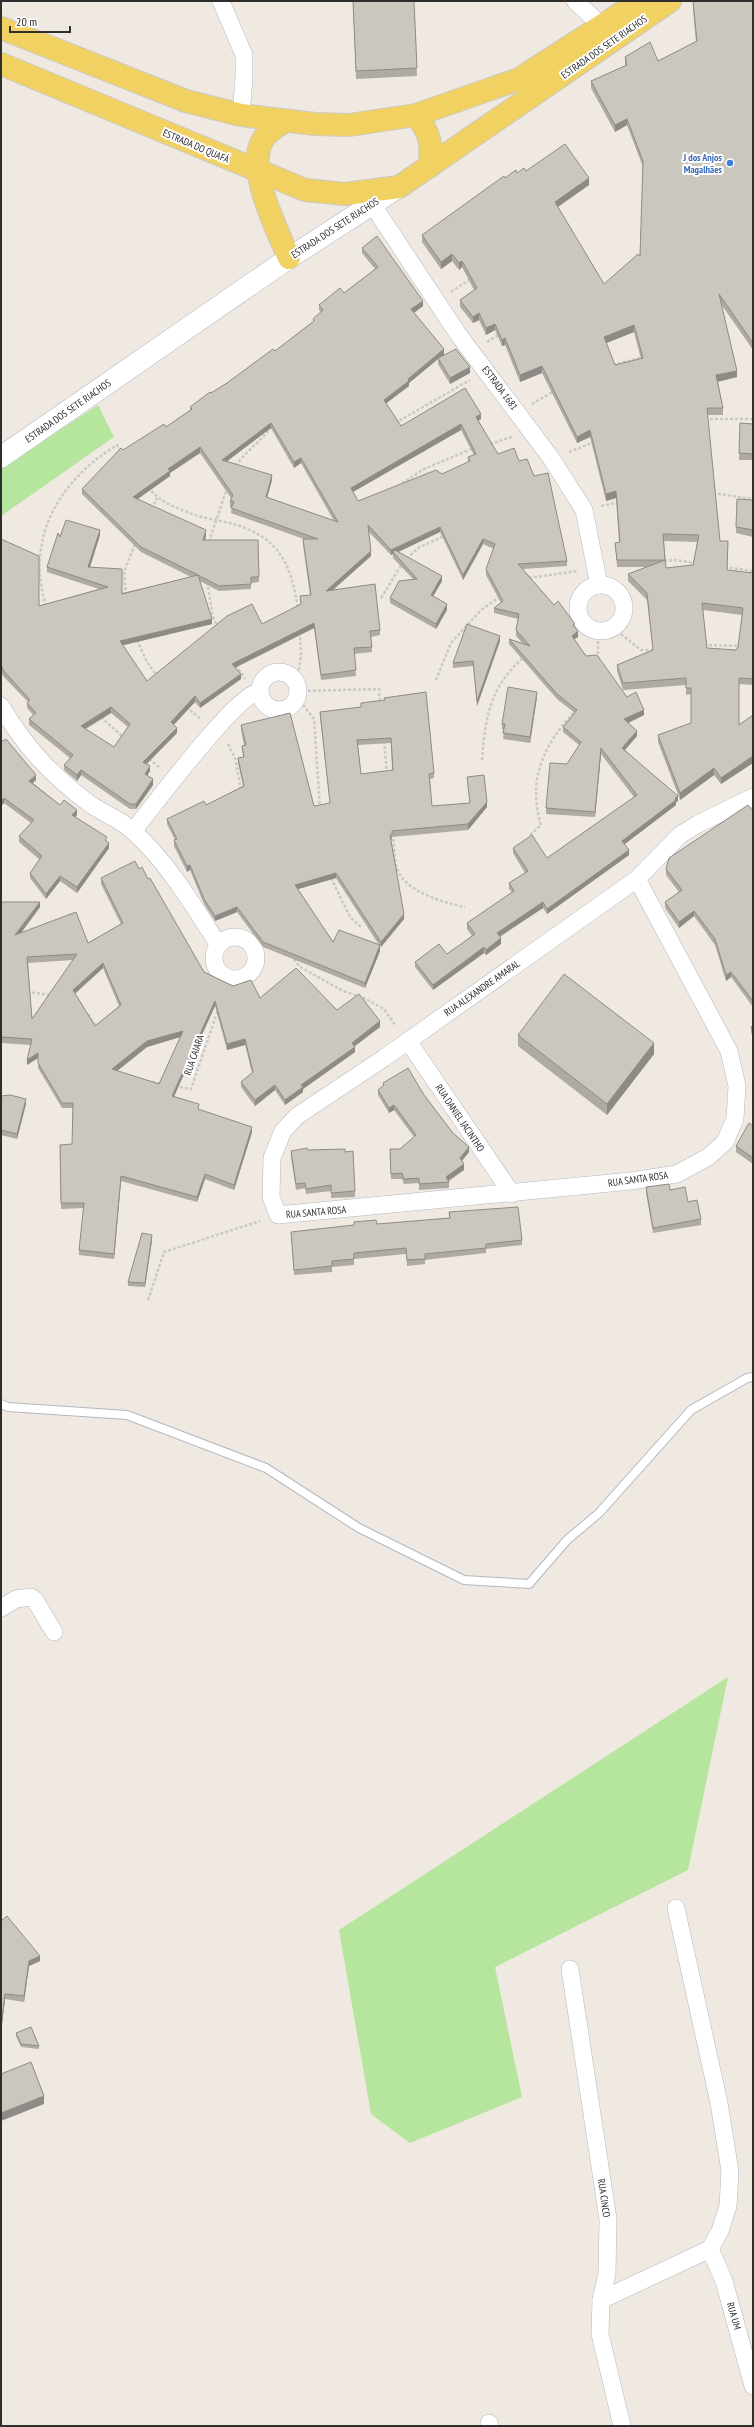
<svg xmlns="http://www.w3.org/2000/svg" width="754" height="2427" font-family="'PT Sans Narrow',sans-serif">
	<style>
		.green { fill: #b6e59e }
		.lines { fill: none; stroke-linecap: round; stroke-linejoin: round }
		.service-casing { stroke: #b4b7c1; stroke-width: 10 }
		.minor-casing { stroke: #b4b7c1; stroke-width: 18 }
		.tertiary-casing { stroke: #b4b7c1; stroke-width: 22 }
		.primary-casing { stroke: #c9c9c9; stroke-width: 24 }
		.path { stroke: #c9c9c9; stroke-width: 2.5; stroke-dasharray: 3 2; stroke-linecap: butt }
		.service { stroke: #fff; stroke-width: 8 }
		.minor { stroke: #fff; stroke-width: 17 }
		.tertiary { stroke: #fff; stroke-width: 21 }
		.primary { stroke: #f2d163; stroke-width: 22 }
		.wall { fill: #afaba4; fill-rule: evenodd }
		.shaded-wall { fill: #8e8b86 }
		.building { fill: #cbc7bf; stroke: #8e8b86; fill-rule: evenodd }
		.shop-dot { fill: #3f7fe0; stroke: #fff; stroke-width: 1.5 }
		.labels { text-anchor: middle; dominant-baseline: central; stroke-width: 4; stroke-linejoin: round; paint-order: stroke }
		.street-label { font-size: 10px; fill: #2e2e2e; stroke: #fff }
		.shop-label { font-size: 10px; font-weight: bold; fill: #366cbe; stroke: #fff; text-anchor: end }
	</style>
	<rect width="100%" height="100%" fill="#efe9e1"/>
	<g class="green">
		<polygon points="98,405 114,437 1,516 1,468"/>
		<polygon points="728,1677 688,1870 495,1967 522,2097 410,2143 371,2114 339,1930"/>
	</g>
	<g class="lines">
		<defs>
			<polyline id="service" points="1,1404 8,1407 127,1415 266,1468 359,1528 464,1580 529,1584 567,1540 599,1513 691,1410 747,1378 753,1377"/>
			<g id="minor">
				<polyline points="221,1 244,55 244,78 241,115"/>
				<polyline points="575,1 602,26"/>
				<polyline points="372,204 458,334 551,458 584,510 599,585"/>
				<circle cx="601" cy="608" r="23"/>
				<circle cx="279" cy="691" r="19"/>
				<path d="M1,706C25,747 52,776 90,804C104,814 122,820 134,832C168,863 193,905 218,944"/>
				<path d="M133,831C152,808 237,693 259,692"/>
				<polyline points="637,879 729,1051 737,1086 735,1119 725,1142 708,1157 677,1174 631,1181 278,1215 271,1197 272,1158 283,1131 297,1116 384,1058 637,879 680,835 698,824 753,797"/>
				<circle cx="235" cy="958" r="21"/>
				<polyline points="408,1041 512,1194"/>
				<polyline points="1,1608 16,1599 31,1597 35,1600 54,1632"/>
				<polyline points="570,1969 608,2219 607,2274 601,2300 600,2334 622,2426"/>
				<polyline points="710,2249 724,2281 753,2386"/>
				<polyline points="601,2300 710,2249 720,2231 728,2206 730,2171 719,2103 676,1908"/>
				<polyline points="489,2423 490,2426"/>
			</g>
			<polyline id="tertiary" points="1,457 289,258 399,187"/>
			<g id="primary">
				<polyline points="1,28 186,101 241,115 315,124 349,125 416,115 519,79 640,1"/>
				<polyline points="1,64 305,190 345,194 399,187 670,1"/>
				<path d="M416,115C430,133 433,145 429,167"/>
				<path d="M285,121C278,126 269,131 264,138C244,166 277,229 289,258"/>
			</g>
		</defs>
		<use href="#service" class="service-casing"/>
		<use href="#minor" class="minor-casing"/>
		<use href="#tertiary" class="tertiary-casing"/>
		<use href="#primary" class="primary-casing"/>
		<g class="path">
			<polyline points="451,292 472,278"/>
			<polyline points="487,342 500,334"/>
			<polyline points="613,365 643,357"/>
			<polyline points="532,404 554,391"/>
			<polyline points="705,419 753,419"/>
			<polyline points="395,423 470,380"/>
			<polyline points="490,444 512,437"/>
			<polyline points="569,452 594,442"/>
			<path d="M236,466C245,451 262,441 272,426"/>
			<polyline points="398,486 424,469 474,448"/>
			<path d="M148,487C158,499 167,504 180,509C196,517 213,519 230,523C278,536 291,562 298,609"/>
			<polyline points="713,493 753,499"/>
			<polyline points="601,506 620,502"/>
			<polyline points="152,509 157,498"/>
			<polyline points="209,542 227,488"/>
			<polyline points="407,559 418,548 444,536"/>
			<polyline points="664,561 675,560 696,563"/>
			<polyline points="725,567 753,571"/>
			<polyline points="529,578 577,571"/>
			<polyline points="207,582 213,617 218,628"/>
			<polyline points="126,595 124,572 135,544"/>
			<polyline points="381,598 402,564"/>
			<path d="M46,606C25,537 59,481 117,445L121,451"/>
			<polyline points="572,624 580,619"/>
			<polyline points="613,628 641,650 655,650"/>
			<polyline points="137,640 147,662 157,676"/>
			<polyline points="704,645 741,646"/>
			<polyline points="598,659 598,631"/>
			<polyline points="236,665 245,679"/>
			<polyline points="436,680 451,643 481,610 501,596"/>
			<polyline points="297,685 301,655 300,632"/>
			<polyline points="298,691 379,689 380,704"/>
			<polyline points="297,697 314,719 320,808"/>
			<polyline points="186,707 201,719"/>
			<polyline points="101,717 124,738"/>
			<polyline points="384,741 387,774"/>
			<polyline points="228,744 235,758 241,790"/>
			<polyline points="149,759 159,767"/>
			<path d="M482,760C485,718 490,686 524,657"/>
			<path d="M393,834C394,845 394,858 397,868C404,892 445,903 465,907"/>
			<path d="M530,835L541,825C527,778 544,745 575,711"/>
			<polyline points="331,878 350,917 361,927"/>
			<polyline points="253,947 263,942"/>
			<polyline points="294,959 300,967 343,991 364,998 384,1009 396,1026"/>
			<polyline points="227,985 229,978"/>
			<polyline points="27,992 52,995"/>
			<polyline points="88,1014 97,1028"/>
			<polyline points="152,1082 162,1084"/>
			<polyline points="175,1086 191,1089 218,1010"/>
			<polyline points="148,1300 164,1252 260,1221"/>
		</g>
		<use href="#service" class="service"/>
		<use href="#minor" class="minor"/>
		<use href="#tertiary" class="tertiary"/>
		<use href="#primary" class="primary"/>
	</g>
	<g class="wall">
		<polygon points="353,1 414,1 417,76 356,79"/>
		<path d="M753,1V350L721,304L737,377L718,382L723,408V415H707L720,541L728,547L727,570L753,573V685L739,684V725L753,715V763L721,784L714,775L680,800L658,742V735L691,723V694L686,695V685L623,690L617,671V665L653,650L647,600L628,581V574L648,567H617L615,543L619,542L616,498L606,501L590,437L577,443L542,373L520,382L505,345L502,346L495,330L486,335L479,320L473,323L460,307V300L474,290L462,267L459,270L452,261L441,269L422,242V235L505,178L517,173L526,171L589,185L557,207L604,284L640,256L643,167L627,125L615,132L591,88V81L625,66V57L658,61L696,42L693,9V2ZM634,332L641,359L615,365L606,343ZM664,541L697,542L693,565L666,568ZM703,610L742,615L738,647L736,650L707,648Z"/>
		<path d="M362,248L423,306L414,313L444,355L442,356L470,373L450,384L438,364V359L409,383V386L386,403L401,426L481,419L478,421L498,454L519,461L534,476L567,561V566L523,569L554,605L575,627L578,637L574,639L586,656L627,697L644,715L628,723L637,736L625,750L678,801L676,802V805L625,844L629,855L547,914L543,908L500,937L501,944L486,955L484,953L433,990L415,967V962L447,954L472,936L467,929V923L512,892L509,889V883L525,873L513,853V848L547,858L634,797L601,754L595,817L546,814V808L567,764L579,745L563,732V727L575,713L557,699L509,644V639L523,644L516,636V630L518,619L494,613V608L501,603L486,575V569L494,549L483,544L463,580L440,532L398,552L442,581L433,596L447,610L436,629L390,603V598L413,579L393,558V554L391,555L368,531L371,556L333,590L380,630V635L371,637L372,652L354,654L356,676L321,680L314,628L235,668L241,679L200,708L195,702L173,725L177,733L147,764L150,771L147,775L153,785L136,809H130L81,775L77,781L64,770V765L70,758L29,725V719L34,716L27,708V703L28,702L3,676L1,670V539L39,606L99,589L47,572V567L60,537L100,535L90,567L122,593L191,577L141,552L82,494V489L123,450L166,427L190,410V407L275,351L313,322V319L321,312L319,310V305L344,293L375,269L362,253ZM271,428L294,468L301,463L334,521L267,497L272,480L227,461ZM461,430L474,455L468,457V462L442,474L358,501L353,492ZM200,453L231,498L230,501V507H232L231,513L304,539H303V545L310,595L300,596L301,605L147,681L123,645L212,624L200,581L219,591L251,589V583L259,582L258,540H205L206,536L138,499L170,476V473ZM111,713L128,727L114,747L86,729Z"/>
		<polygon points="753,424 753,460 739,460 739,453"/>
		<polygon points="753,500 753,537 736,533 736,527"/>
		<polygon points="500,641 477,706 473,666 453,668 453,663"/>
		<polygon points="537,697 530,743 503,739 504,730 502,729 502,724"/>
		<path d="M361,707L434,773V778L430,779L432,806L470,803L467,777L487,807L468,830L392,837V840H391L404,919L381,947L380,946V951L365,988L263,947L237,912L215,921L204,904L190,870L187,872L174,846V840H175L167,824V819L206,805L243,786L238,763V758L243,757L242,746L244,745L241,730V725L314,806L330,803L320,717V712ZM391,743L392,770L361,774L358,745ZM336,878L379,945L333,942L298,889Z"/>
		<polygon points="1,739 36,780 33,783 60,805 77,815 75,817 107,841 109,848 77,893 60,881 46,899 30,878 30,873 40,860 19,842 19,836 31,823 4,803 1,806"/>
		<polygon points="753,811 753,1007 731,977 726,981 715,945 694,916 679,928 665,908 665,902 679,892 666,875 666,869"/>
		<path d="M139,869L148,879L204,972L260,998L337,1010L380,1027L355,1046V1052L303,1089V1092L285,1105L275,1090L255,1106L241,1087V1082L252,1073L245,1045L227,1050L215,1006L174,1096L199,1109L252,1132L234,1190L205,1179L197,1202L121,1181L114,1259L79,1255V1250L84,1208L61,1209L60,1145L72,1144L73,1108H62L38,1068V1058L27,1065L31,1045L1,1043V902L40,907L21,933L88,943L121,924L101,884V878ZM73,960L32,1019L28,963ZM103,968L119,1006L95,1026L75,994ZM181,1037L159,1084L117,1071L147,1047Z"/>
		<polygon points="753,1025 753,1038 751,1032 751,1027"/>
		<polygon points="518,1035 654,1054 607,1115 518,1046"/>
		<polygon points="383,1083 424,1095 453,1133 469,1152 462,1161 464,1170 449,1181 449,1188 419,1190 419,1183 404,1184 402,1179 391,1179 390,1149 400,1149 414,1137 394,1110 389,1113 378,1095 378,1090 383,1086"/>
		<polygon points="1,1096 26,1104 17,1139 1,1135"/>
		<polygon points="753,1126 753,1164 736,1152 736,1146"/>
		<polygon points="308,1150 345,1152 355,1191 355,1197 331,1198 331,1191 306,1194 305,1188 296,1190 291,1157 291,1151"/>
		<polygon points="646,1187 670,1190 688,1202 701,1219 701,1225 653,1233 646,1193"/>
		<polygon points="449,1212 522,1240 522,1245 486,1249 486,1253 425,1260 425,1264 407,1266 406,1254 354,1259 354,1265 332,1267 332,1272 294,1275 291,1232 449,1218"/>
		<polygon points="152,1240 145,1287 128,1286 128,1282"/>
		<polygon points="1,1921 40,1961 29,1966 24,2002 5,1999 1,2033"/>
		<polygon points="16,2033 39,2046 39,2049 21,2047 16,2036"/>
	</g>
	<g class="shaded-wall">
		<polygon points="627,119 627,125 615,132 615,125"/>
		<polygon points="589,178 589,185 555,209 555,202"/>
		<polygon points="452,254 452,261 441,269 441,262"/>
		<polygon points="462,261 462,267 459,270 459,263"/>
		<polygon points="423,301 423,306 411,315 411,309"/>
		<polygon points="479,313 479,320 473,323 473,317"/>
		<polygon points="495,324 495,330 486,335 486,328"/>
		<polygon points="634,325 634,332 604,344 604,337"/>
		<polygon points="505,338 505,345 502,346 502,340"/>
		<polygon points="444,349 444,355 438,359 438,358 438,359 409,383 409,386 384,405 384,400"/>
		<polygon points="542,366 542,373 520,382 520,375"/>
		<polygon points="470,367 470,373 450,384 450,378"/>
		<polygon points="737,371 737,377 716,382 716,375"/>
		<polygon points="481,414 481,419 476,422 476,417"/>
		<polygon points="271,423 271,428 222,465 222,460"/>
		<polygon points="461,424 461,430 351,493 351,488"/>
		<polygon points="590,430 590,437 577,443 577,437"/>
		<polygon points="200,447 200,453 170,473 170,476 133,502 133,497 168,469"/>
		<polygon points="301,458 301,463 294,468 294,462"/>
		<polygon points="272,475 272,480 266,502 266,497"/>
		<polygon points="616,491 616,498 606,501 606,494"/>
		<polygon points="440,527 440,532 394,554 393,552 393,554 391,555 391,550"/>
		<polygon points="100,530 100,535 88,573 88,567"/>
		<polygon points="206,530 206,536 203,546 203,540"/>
		<polygon points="483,539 483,544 463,580 463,575"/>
		<polygon points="371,551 371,556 326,596 326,591"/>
		<polygon points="442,576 442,581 431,600 431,595"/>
		<polygon points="447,604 447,610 436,629 436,624"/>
		<polygon points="212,619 212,624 120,646 120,641"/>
		<polygon points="314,623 314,628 232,669 232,664"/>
		<polygon points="578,631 578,637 572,641 572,636"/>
		<polygon points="500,636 500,641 477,706 477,701"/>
		<polygon points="241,674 241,679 200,708 200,703"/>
		<polygon points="537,692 537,697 530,743 530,737"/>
		<polygon points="195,696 195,702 171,728 171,722"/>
		<polygon points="111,707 111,713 81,731 81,726"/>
		<polygon points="644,710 644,715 624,725 624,719"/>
		<polygon points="177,728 177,733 143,767 143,762"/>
		<polygon points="637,731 637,736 622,753 622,748"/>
		<polygon points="601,748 601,754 595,817 595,812"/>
		<polygon points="753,756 753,763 721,784 721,778"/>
		<polygon points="150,766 150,771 145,779 145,774"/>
		<polygon points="714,768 714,775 680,800 680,793"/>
		<polygon points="81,770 81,775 77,781 77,775"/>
		<polygon points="36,775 36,780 29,786 29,781"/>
		<polygon points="153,779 153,785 136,809 136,804"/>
		<polygon points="678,796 678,801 676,802 676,805 622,846 622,841"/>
		<polygon points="4,798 4,803 1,806 1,801"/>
		<polygon points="487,802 487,807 468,830 468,824"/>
		<polygon points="77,810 77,815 72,821 72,815"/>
		<polygon points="109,843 109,848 77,893 77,887"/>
		<polygon points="629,850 629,855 547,914 547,909"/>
		<polygon points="190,865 190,870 187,872 187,866"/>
		<polygon points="336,873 336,878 295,890 295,885"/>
		<polygon points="60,876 60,881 46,899 46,894"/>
		<polygon points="40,902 40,907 15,941 15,935"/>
		<polygon points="543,902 543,908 497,938 497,933"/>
		<polygon points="237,907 237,912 215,921 215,916"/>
		<polygon points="694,911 694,916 679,928 679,922"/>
		<polygon points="404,914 404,919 381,947 381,942"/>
		<polygon points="501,938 501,944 486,955 486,950"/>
		<polygon points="380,945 380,951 365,988 365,983"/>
		<polygon points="484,947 484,953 433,990 433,985"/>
		<polygon points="103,963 103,968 73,995 73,990"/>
		<polygon points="731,972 731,977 726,981 726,975"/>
		<polygon points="215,1001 215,1006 172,1101 172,1096"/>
		<polygon points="380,1021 380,1027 352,1048 352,1043"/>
		<polygon points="183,1031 183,1036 147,1047 112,1075 112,1069 147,1041"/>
		<polygon points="245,1039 245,1045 227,1050 227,1044"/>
		<polygon points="654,1043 654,1054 607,1115 607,1104"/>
		<polygon points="355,1047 355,1052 303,1089 303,1092 285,1105 285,1100 301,1085"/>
		<polygon points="38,1053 38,1058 27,1065 27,1060"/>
		<polygon points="275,1085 275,1090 255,1106 255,1100"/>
		<polygon points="26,1099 26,1104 17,1139 17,1134"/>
		<polygon points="394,1105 394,1110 389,1113 389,1108"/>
		<polygon points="252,1127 252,1132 234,1190 234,1185"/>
		<polygon points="469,1147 469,1152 460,1163 460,1158"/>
		<polygon points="464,1164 464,1170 446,1182 446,1177"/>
		<polygon points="205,1174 205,1179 197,1202 197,1197"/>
		<polygon points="121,1176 121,1181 114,1259 114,1254"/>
		<polygon points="152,1235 152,1240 145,1287 145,1283"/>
		<polygon points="40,1956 40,1961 29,1966 24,2002 24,1996 29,1961"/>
		<polygon points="5,1994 5,1999 1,2033 1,2027"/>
		<polygon points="44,2096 44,2104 1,2121 1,2113"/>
	</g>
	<g class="building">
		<polygon points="353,1 414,1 417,68 356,71"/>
		<path d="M695,1H753V343L719,294L737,371L716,375L723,408H707L720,541H728L727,570L753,573V679L739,678V725L753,715V756L721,778L714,768L680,793L658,735L691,723V688H686V678L623,683L617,665L653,650L647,593L628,574L665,560L666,568L693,565L699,535L663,534L665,560H617L615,543L620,542L616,491L606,494L590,430L577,437L542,366L520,375L505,338L502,340L495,324L486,328L479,313L473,317L460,300L477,288L462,261L459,263L452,254L441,262L422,235L504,176L505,178L516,170L517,173L524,168L526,171L565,144L589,178L555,202L604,284L638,254L640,256L643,161L627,119L615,125L591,81L627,65L625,57L650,42L658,61L697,41L693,2ZM634,325L643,358L615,365L604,337ZM702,603L743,608L738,647L736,650L707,648Z"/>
		<path d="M377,236L423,301L411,309L444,349L408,379L409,381L384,400L401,426L465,388L481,414L476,417L498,454L514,448L519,461L527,459L534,476L548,473L567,561L518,564L554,605L558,601L575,624L573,625L578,631L572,636L586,656L597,655L627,697L636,692L644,710L624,719L637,731L622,748L678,796L675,798L676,800L622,841L629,850L547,909L543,902L497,933L501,938L486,950L484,947L433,985L415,962L439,944L447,954L475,934L467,923L514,891L509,883L528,871L513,848L532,835L547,858L637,795L601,748L595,812L546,808L550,763L567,764L581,742L563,727L577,710L557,694L509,639L530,646L516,630L519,614L494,608L503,601L486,569L495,544L483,539L463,575L440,527L391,550L368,525L371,551L326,591L375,584L380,630L370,631L372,647L354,648L356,670L321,675L314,623L232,664L241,674L200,703L195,696L171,722L177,728L143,762L150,766L145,774L153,779L136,804H130L81,770L77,775L64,765L73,755L29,719L36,713L27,703L30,700L3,670L1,664V539L39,556V606L108,587L47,567L58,533L60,537L66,520L100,530L88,567L122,569V594L198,575L141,547L82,489L121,448L123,450L164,424L166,427L192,409L190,407L210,392L211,393L227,383L273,349L275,351L314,321L313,319L323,310L319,305L340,288L344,293L378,267L362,248ZM271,423L294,462L301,458L338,522L266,497L272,475L222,460ZM461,424L476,454L468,457L470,461L442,474L436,470L358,501L351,488ZM200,447L233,495L230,501L234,502L231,508L318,539H303L311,595L300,596L301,604L262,624L252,604L227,616L147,681L120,641L212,619L198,575L219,586L251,584V577H259L258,540H203L206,530L133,497L170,471L168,469ZM111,707L130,724L114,747L81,726Z"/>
		<polygon points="456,349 470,367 450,378 438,358"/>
		<polygon points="740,423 753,424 753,454 739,453"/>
		<polygon points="737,499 753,500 753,530 736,527"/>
		<polygon points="395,550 442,576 431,595 447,604 436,624 390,598 399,581 417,579 393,552"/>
		<polygon points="467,624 500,636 477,701 473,661 453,663"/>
		<polygon points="508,687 537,692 530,737 503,733 505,724 502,724"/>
		<path d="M426,692L434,773L429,774L432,806L470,803L467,777L484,775L487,802L468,824L392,831V835H390L404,914L381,942L336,873L295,885L333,942L339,930L380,945L365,983L263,942L237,907L215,916L204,899L190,865L187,866L174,840L177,839L167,819L204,801L206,805L244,786L238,758L244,757L242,746L246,745L241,725L290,713L314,806L330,803L320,712L361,707V703L385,700L384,698ZM391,738L393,770L361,774L357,740Z"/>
		<polygon points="1,739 3,741 6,739 36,775 29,781 60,805 64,800 77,810 72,815 107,837 105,840 109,843 77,887 60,876 46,894 30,873 42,856 19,836 34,820 4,798 1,801"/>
		<polygon points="748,805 753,811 753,1001 731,972 726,975 715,939 694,911 679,922 665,902 682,890 666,869 669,858"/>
		<path d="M135,861L139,869L142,867L148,879L150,878L204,972L233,986L251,980L260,998L296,968L337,1010L359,994L380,1021L352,1043L355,1047L301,1085L303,1087L285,1100L275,1085L255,1100L241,1082L253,1072L245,1039L227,1044L215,1001L172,1096L199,1104L198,1109L252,1127L234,1185L205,1174L197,1197L121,1176L114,1254L79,1250L84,1203H61L60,1145L72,1144L73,1103H62L38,1063V1053L27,1060L32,1039L1,1037V902H40L15,935L76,912L88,943L123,923L101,878ZM77,954L32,1019L27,957ZM103,963L121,1005L95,1026L73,990ZM183,1031L159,1084L112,1069L147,1041Z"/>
		<polygon points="564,974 654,1043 607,1104 518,1035"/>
		<polygon points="753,1025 753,1032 751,1027"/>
		<polygon points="408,1068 424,1095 453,1133 469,1147 460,1158 464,1164 446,1177 449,1182 419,1184 419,1178 404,1179 402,1173 391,1174 390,1149 400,1149 416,1135 394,1105 389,1108 378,1090 384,1085 383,1083"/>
		<polygon points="10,1095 26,1099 17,1134 1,1130 1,1096"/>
		<polygon points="749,1123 753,1126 753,1158 736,1146"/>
		<polygon points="307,1148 308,1150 345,1149 345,1152 353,1151 355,1191 331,1193 331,1185 306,1189 305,1183 296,1184 291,1151"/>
		<polygon points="669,1184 670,1190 685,1187 688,1202 697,1200 701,1219 653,1228 646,1187"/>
		<polygon points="518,1207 522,1240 486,1244 486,1248 425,1254 425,1259 407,1260 406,1248 354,1253 354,1259 332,1261 332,1266 294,1270 291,1232 354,1225 354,1222 376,1220 377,1224 450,1218 449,1212"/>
		<polygon points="142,1233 152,1235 145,1283 128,1282"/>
		<polygon points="7,1916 40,1956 29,1961 24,1996 5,1994 1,2027 1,1921"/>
		<polygon points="31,2027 39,2046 21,2044 16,2033"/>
		<polygon points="31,2062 44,2096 1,2113 1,2074"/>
	</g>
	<circle class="shop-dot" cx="730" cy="163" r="4"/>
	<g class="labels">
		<g class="street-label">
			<text transform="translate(604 47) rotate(-35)">ESTRADA DOS SETE RIACHOS</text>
			<text transform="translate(196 146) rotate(23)">ESTRADA DO QUAFÁ</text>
			<text transform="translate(335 228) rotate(-33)">ESTRADA DOS SETE RIACHOS</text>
			<text transform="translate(500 388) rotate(53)">ESTRADA 1681</text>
			<text transform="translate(68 411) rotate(-35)">ESTRADA DOS SETE RIACHOS</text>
			<text transform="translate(482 988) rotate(-35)">RUA ALEXANDRE AMARAL</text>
			<text transform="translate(194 1055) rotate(-71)">RUA CAIARA</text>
			<text transform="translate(460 1118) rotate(56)">RUA DANIEL JACINTHO</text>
			<text transform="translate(638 1179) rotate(-8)">RUA SANTA ROSA</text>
			<text transform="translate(316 1212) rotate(-5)">RUA SANTA ROSA</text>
			<text transform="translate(604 2198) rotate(82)">RUA CINCO</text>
			<text transform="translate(734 2316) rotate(74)">RUA UM</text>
		</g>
		<g class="shop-label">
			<text x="722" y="157">J dos Anjos<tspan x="722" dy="12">Magalhães</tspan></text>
		</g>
	</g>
	<rect width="754" height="2427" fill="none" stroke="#2e2e2e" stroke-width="4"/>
	<path d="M10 26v6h60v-6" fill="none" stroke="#2e2e2e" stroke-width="2"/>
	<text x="16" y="26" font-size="12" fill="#2e2e2e" stroke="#ffffff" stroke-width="3" paint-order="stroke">20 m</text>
</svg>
